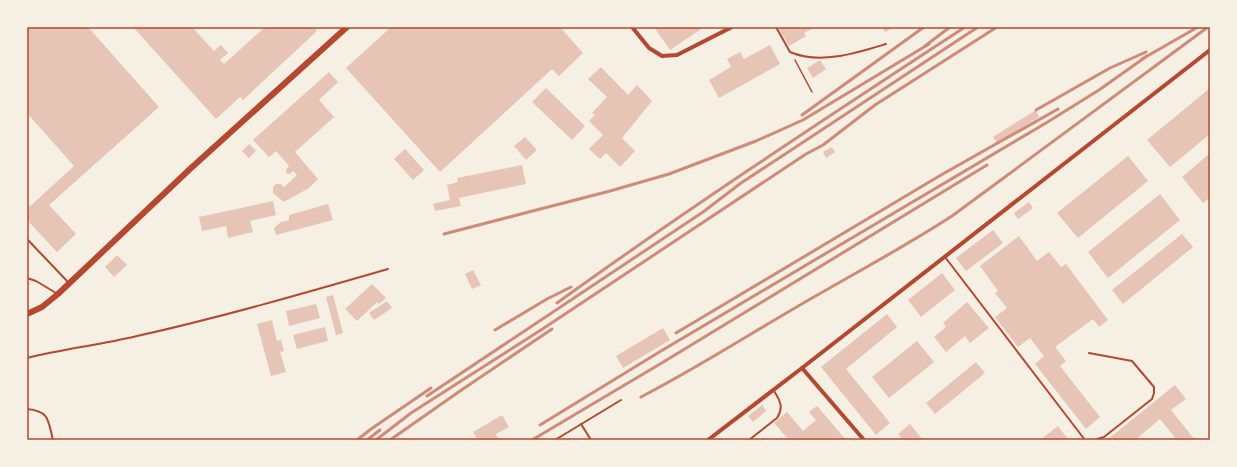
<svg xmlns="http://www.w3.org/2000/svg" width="1237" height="467" font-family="'DejaVu Sans',sans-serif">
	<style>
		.building { fill: #e6c5b7 }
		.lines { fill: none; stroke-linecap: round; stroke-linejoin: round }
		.path { stroke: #b5482f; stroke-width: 1.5 }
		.service { stroke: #b5482f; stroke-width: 2 }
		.minor { stroke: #b5482f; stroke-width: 4 }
		.secondary { stroke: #b5482f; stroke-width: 6 }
		.rail { stroke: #cf8b77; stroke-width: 3 }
		.neatline { fill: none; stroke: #b5482f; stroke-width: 1.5 }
	</style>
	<rect width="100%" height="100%" fill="#f6efe4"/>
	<g class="building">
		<polygon points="27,27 88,27 159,107 49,205 76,234 57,252 27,220 27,209 74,166 27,113"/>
		<polygon points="133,27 192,27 214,51 221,45 228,53 220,60 224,64 265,27 313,27 317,31 243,100 240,97 216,119"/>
		<polygon points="391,27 560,27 583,53 559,76 552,69 440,172 346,68"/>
		<polygon points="654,27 704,27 670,50"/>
		<polygon points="782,27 815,27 804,33 806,36 789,46 779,29"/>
		<polygon points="882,27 894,27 885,32"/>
		<polygon points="770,45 780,64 719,98 709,80 731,67 727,59 740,52 744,59"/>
		<polygon points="820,60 826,69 813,78 807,68"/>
		<polygon points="601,67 628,95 637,85 652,101 622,138 635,151 620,167 606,153 600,159 589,149 603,135 589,121 595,115 592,113 607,97 588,79"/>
		<polygon points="329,72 338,82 319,100 334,117 295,152 318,179 309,188 284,202 273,193 273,187 276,184 280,184 284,187 297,175 293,171 290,174 286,173 286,170 289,166 276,151 269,157 253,140"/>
		<polygon points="546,88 585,126 572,140 532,102"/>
		<polygon points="1210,88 1210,134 1170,167 1147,140"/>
		<polygon points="1036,110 1039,117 997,143 993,137"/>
		<polygon points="525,137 537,150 526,160 514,146"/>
		<polygon points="249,144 256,151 249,158 242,151"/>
		<polygon points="832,147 835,152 826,158 823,152"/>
		<polygon points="405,149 424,170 413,180 394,159"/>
		<polygon points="1210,153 1210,197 1203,203 1182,177"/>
		<polygon points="1128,156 1148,181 1078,238 1057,213"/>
		<polygon points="522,165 526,184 459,198 461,206 435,211 433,204 450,200 447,185 458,182 457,178"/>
		<polygon points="1160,194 1180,220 1108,278 1088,252"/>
		<polygon points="273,201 276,215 250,221 253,232 228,238 226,226 202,231 199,217"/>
		<polygon points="1029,202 1033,208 1018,219 1014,213"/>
		<polygon points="328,204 333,220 276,235 274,228 281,222 289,220 289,215"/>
		<polygon points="993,230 1003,243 966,271 956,258"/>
		<polygon points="1182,234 1193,247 1123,304 1112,290"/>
		<polygon points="1019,236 1037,261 1049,252 1061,267 1066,264 1108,320 1099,327 1093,319 1055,347 1066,361 1060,366 1100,417 1086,429 1035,364 1044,356 1030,338 1018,347 995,317 1007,308 995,293 998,291 980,266"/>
		<polygon points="117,255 127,265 114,277 105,267"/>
		<polygon points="473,270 481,285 472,289 465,274"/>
		<polygon points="942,273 955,290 921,317 908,300"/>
		<polygon points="372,284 386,298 379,304 377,302 357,321 345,309"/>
		<polygon points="333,295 343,333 336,335 326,297"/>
		<polygon points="387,301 392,308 374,320 369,313"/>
		<polygon points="967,302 989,328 970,343 965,336 946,352 934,337 946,327 943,323"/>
		<polygon points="316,304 320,318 289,326 286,311"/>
		<polygon points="887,314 897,327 846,369 890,423 876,435 821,367"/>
		<polygon points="272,320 277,341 281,340 284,351 280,352 286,372 271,376 257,324"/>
		<polygon points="325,327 328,341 297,349 293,335"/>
		<polygon points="663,328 670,340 623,368 616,356"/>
		<polygon points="917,341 934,362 889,398 872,377"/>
		<polygon points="976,362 985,373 935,414 926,403"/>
		<polygon points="1175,385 1186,399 1171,410 1195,440 1177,440 1160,419 1135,440 1107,440"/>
		<polygon points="762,405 766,411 753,422 748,416"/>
		<polygon points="817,406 846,440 789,440 774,423 787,412 803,431 816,420 809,412"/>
		<polygon points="502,415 509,427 496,434 499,440 478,440 473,432"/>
		<polygon points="910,424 923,440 903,440 898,434"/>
		<polygon points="1058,426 1068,439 1067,440 1040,440"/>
	</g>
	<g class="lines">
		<polyline class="path" points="795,60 812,92"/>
		<g class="service">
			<path d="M776,27L790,52C820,65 856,53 886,44"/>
			<polyline points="27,239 68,282"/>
			<polyline points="945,257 1085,440"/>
			<polyline points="27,278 36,281 56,293"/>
			<polyline points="1089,353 1132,361 1154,387 1154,393 1152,399 1104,437 1094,440"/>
			<path d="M27,358C63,349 100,345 137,336C222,317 305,293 388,269"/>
			<path d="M27,409C50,411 48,421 53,440"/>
			<polyline points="581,424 591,440"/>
			<polyline points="555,440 621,400"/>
			<path d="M749,440L777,418C784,408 780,400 774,391"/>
		</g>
		<g class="minor">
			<polyline points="632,27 649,48 662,56 677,55 732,27"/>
			<polyline points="802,368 864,440"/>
			<polyline points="708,440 802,368 1210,50"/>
		</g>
		<polyline class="secondary" points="27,314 42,307 58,294 190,169 347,27"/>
		<g class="rail">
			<polyline points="925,46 950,27"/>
			<polyline points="1142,59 1198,27"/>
			<polyline points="1036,110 1110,68 1146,52"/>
			<polyline points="802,115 924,27"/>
			<polyline points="444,234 610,191 669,174 756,141 803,120 929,44"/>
			<path d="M557,303C690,207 828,117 965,27"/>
			<polyline points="495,330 547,299 571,287"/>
			<polyline points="676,333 941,175 1058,109"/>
			<polyline points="427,396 703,212 741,183 978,27"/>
			<path d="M641,397C705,364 765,324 828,289C870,265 912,242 952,216L1208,27"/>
			<polyline points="540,425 661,351 1046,123 1099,90 1147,56"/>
			<polyline points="357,440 371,429 431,388"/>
			<polyline points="367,440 380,430"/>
			<polyline points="376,440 411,413 544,328 806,154 823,145 875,105 997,27"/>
			<polyline points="390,440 460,391 552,329"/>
			<polyline points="532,440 665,361 987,165"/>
		</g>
	</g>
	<rect width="1237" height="467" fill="none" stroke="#f6efe4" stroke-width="56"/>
	<rect x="28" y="28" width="1181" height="411" class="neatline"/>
</svg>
